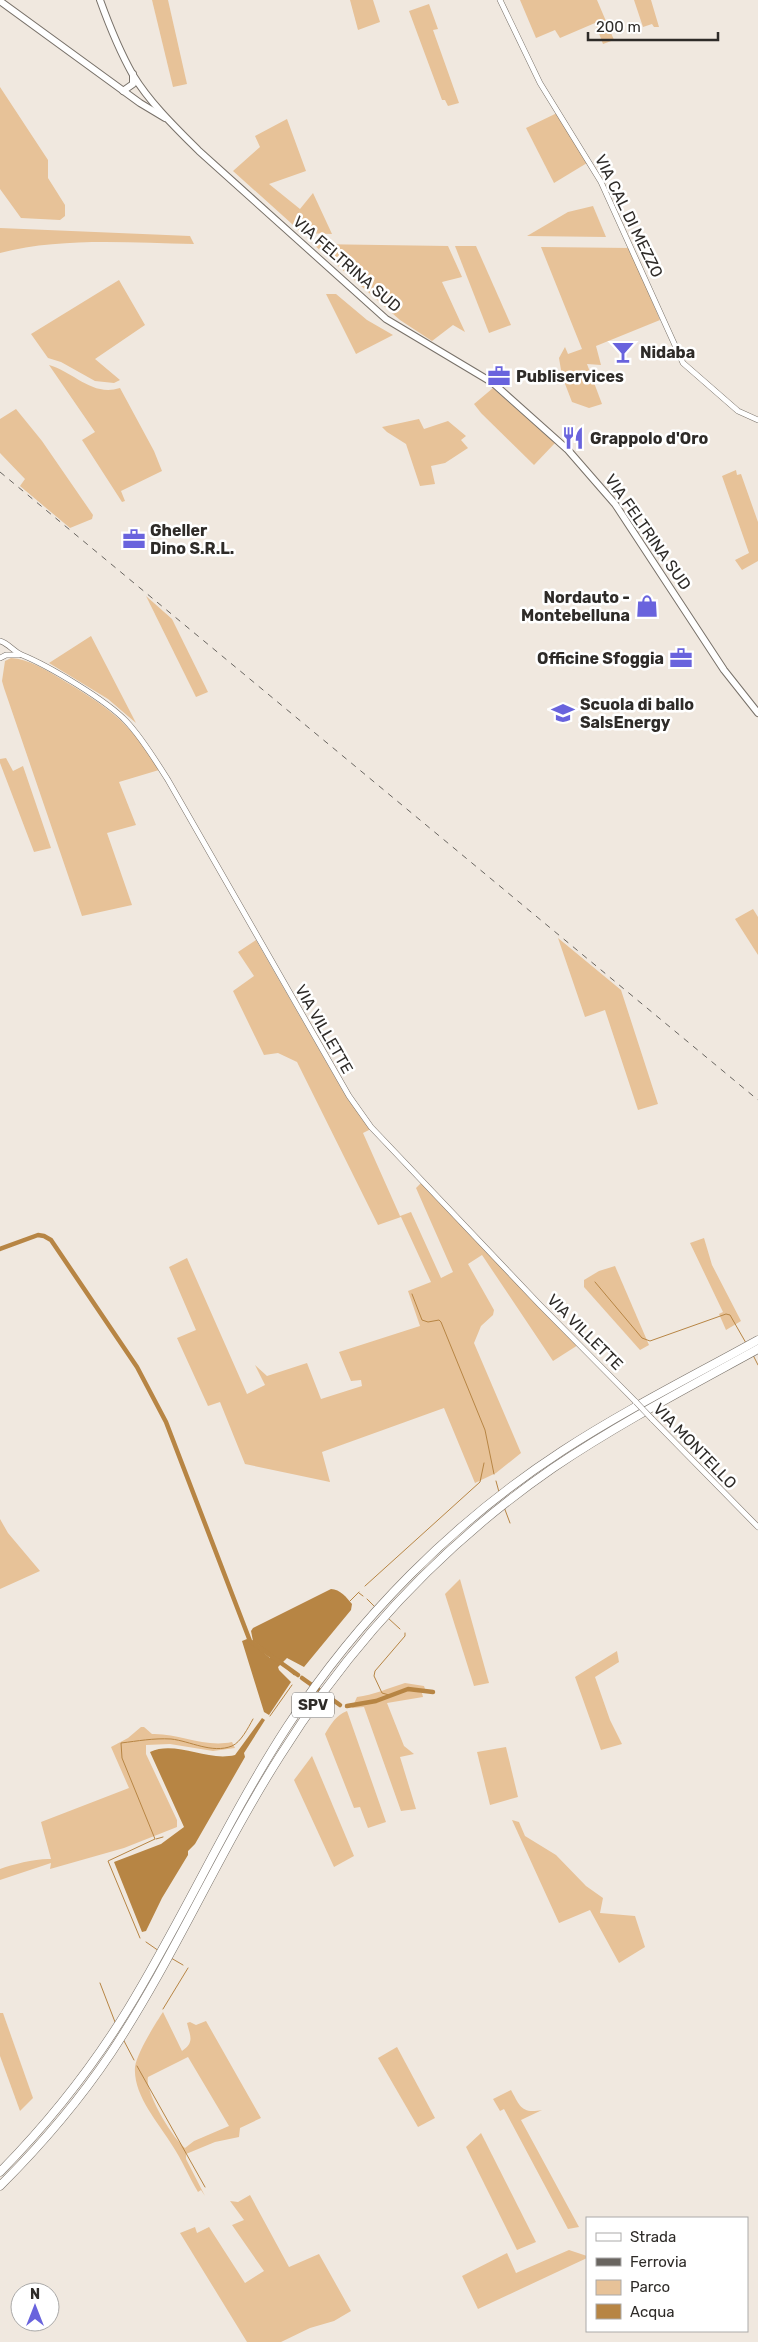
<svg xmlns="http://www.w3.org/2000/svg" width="758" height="2342" font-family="Rubik,sans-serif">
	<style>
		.green { fill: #e7c298; fill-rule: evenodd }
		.water { fill: #b78544 }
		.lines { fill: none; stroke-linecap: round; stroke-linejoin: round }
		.stream { stroke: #b78544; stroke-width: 1 }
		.canal { stroke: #b78544; stroke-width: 4.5 }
		.minor-casing { stroke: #787169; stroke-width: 6 }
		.major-casing { stroke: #787169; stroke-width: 8 }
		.highway-casing { stroke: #787169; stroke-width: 9 }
		.minor { stroke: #fff; stroke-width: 5 }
		.major { stroke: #fff; stroke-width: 6 }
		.highway { stroke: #fff; stroke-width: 8 }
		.rail { stroke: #696560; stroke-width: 1; stroke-dasharray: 6 6; stroke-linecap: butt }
		.minor-bridge-casing { stroke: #787169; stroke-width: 6; stroke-linecap: butt }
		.minor-bridge { stroke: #fff; stroke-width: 5 }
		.labels { text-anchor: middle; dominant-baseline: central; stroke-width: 5; stroke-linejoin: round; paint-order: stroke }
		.shield { fill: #fff; stroke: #6d6b68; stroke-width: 1 }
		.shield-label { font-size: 15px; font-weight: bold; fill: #2e2b28 }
		.street-label { font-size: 16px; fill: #2e2b28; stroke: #fff }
		.poi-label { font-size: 16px; font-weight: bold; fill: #2e2b28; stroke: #fff; text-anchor: start }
	</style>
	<rect width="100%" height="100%" fill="#f0e8df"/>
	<g class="green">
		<polygon points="152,0 168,0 187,84 173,87"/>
		<polygon points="350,0 373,0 380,22 358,30"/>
		<polygon points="520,0 597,0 614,40 603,44 595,23 560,38 555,30 536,38"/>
		<polygon points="634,0 651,0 659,27 654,27 652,24 643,27"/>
		<polygon points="429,4 438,29 433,30 459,103 448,106 445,100 442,100 409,11"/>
		<polygon points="0,87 48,160 48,178 65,205 65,216 60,220 21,218 0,189"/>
		<polygon points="557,113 587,163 554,183 526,128"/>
		<polygon points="287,119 306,171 269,184 300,209 313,193 332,234 302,233 233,171 260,147 255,136"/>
		<polygon points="593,206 606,237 527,236 568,212"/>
		<path d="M0,228L190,236L194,244C130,243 62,237 0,253Z"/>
		<polygon points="313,244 448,246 462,277 442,282 465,332 453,325 432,341 400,320"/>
		<polygon points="455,246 476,246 511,325 489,333"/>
		<polygon points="541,247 630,248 660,320 596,346 601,365 587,364 602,404 589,408 572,402 562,376 559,358 565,347 568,354 582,349"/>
		<polygon points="119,280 145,325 95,359 120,380 114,383 95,381 61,362 48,358 31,334"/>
		<polygon points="326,294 336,294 367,320 393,335 356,354"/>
		<path d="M49,365C74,372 92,397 120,388L154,451L162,471L121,491L125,501L122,502L82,440L95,432Z"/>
		<polygon points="493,388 555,443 534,465 481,413 474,404"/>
		<polygon points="16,409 42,441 93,515 92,519 70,528 20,486 25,479 0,453 0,419"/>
		<polygon points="419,419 424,429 448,421 466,436 461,440 468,448 445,463 431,466 435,484 420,486 406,444 387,432 382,427"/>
		<polygon points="736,470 737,475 741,474 758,522 758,561 742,570 735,560 749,553 722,476"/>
		<polygon points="146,596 172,619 208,692 196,697"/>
		<polygon points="91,636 136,723 108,699 49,663"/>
		<path d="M11,658C29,659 46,670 61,679C106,706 132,723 159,770L119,782L136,825L107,833L132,905L82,916L4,688L2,681L5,661Z"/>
		<polygon points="6,758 13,771 23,766 51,848 34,852 0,763 0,759"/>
		<polygon points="753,909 758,917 758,955 735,919"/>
		<polygon points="558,938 621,990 658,1104 638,1110 605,1010 585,1017"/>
		<polygon points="256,940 347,1098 371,1129 363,1133 400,1216 411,1212 441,1278 453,1272 416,1188 421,1183 578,1345 553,1361 482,1255 468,1264 494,1310 493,1315 481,1326 474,1343 521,1453 496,1473 475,1483 444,1408 322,1452 330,1482 245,1464 220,1402 208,1406 177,1338 196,1330 169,1267 187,1258 247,1394 265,1385 255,1365 267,1376 307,1363 321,1399 362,1386 361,1380 351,1381 339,1352 420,1326 408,1291 431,1282 401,1217 378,1225 297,1062 278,1053 264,1055 233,991 254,976 238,952"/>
		<polygon points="704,1238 712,1265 741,1321 726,1330 719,1314 723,1312 690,1243"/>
		<polygon points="615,1266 649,1345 640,1350 584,1287 584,1280 599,1271"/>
		<polygon points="0,1519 8,1533 40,1571 0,1589"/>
		<polygon points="460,1579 489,1683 474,1686 445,1594"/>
		<polygon points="617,1651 619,1662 595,1677 610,1720 622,1744 601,1750 575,1677"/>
		<path d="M405,1683L424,1686L426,1692L416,1691L422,1693L423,1697L387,1703L404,1746L414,1754L400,1757L416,1809L401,1811L364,1707L352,1708L357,1697C373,1695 389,1688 405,1683Z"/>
		<path d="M347,1711L386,1822L368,1828L360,1807L354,1808L325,1734C331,1724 336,1715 347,1711Z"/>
		<path d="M141,1727H144L152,1734C179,1733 204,1748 232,1742L235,1748L213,1751L170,1744L146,1745V1754L177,1820V1827L124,1848L50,1869L51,1863L0,1880V1869C13,1864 38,1858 51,1859L41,1822L129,1788L111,1747L128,1738Z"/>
		<polygon points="506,1747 518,1797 490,1805 477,1752"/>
		<polygon points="312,1756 354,1856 334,1867 294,1780"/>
		<polygon points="512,1820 519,1822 525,1836 556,1855 586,1886 603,1898 600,1913 635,1916 645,1947 619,1963 590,1910 559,1923"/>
		<path d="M163,2012L182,2051C195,2042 190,2036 187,2023L190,2022L196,2025L206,2021L261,2118L240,2128L239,2137L215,2142L186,2154V2159L205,2196L201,2190L198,2192C189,2177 182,2160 172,2145C158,2122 133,2095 135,2067C137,2053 155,2024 163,2012ZM188,2057L229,2126L194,2141L185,2148C173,2139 144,2091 148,2077Z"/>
		<polygon points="0,2013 3,2013 33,2098 20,2111 0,2056"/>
		<polygon points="397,2047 435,2118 418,2127 378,2058"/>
		<path d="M511,2090C520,2106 521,2114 542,2110L521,2120L579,2227L568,2229L504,2109L500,2111L493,2099Z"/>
		<polygon points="481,2133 536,2242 517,2250 466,2147"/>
		<polygon points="250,2195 289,2267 319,2254 351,2311 334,2321 310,2328 281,2342 247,2342 180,2233 195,2227 197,2233 209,2227 245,2283 264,2271 232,2225 244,2220 230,2201 238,2202"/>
		<polygon points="569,2250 587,2256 587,2258 478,2309 462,2276 507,2253 516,2273"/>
	</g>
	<g class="water">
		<path d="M331,1589C340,1589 347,1598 352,1604L351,1610L304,1667L287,1658L278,1667L279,1670L291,1682L269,1715L264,1712L242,1641L247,1639L270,1658L272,1655L253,1641L251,1631L253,1628Z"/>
		<path d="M262,1718L265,1720L244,1753L245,1757L195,1844L188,1851V1855L162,1898L146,1931L142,1932L114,1862L161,1844L184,1827L150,1752C176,1740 207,1762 235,1755Z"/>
	</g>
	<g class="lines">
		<g class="stream">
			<polyline points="595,1282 642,1338 650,1341 726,1314 730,1315 746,1343"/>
			<polyline points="412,1294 422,1320 428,1322 439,1320 441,1322 485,1430 494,1474"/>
			<polyline points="753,1355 758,1365"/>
			<polyline points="496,1481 499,1492"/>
			<polyline points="504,1507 510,1523"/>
			<polyline points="365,1586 480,1482 484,1463"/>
			<polyline points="359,1593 363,1596"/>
			<polyline points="367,1599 375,1607"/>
			<polyline points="350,1601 359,1592"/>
			<polyline points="388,1618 400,1629"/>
			<polyline points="284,1666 294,1675"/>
			<polyline points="389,1695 382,1693 374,1676 375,1671 405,1636 405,1633"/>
			<polyline points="270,1716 292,1685"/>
			<polyline points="156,1839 163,1837"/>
			<path d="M140,1938L108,1861L155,1839L122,1758L121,1743C138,1741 153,1738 171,1739C190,1741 212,1754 232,1746C241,1742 248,1728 253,1719"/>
			<polyline points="146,1942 159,1951"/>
			<polyline points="171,1958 183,1965"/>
			<polyline points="100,1983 115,2022"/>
			<polyline points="163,2009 188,1968"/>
			<polyline points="123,2039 134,2060"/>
			<polyline points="137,2066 205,2187"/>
		</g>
		<g class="canal">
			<polyline points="0,1249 38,1235 44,1236 51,1240 137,1367 166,1422 250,1641 298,1675"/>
			<polyline points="302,1678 340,1705"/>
			<polyline points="347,1706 376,1701 408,1689 433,1692"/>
		</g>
		<defs>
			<g id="minor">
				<polyline points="500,0 540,83 601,182 683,363 738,411 758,420"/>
				<path d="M0,641C8,643 14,652 22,655C49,666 106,700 126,721C143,739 155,760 168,780L349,1096L371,1127L540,1305L636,1402"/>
				<polyline points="0,658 6,655 19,655"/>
				<polyline points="652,1419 758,1527"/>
			</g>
			<g id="major">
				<path d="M100,0C109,25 120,52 133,75C150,103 176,128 199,151L386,319L493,383L568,450L615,504L724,670L758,713"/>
				<polyline points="0,1 140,103 165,118"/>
				<polyline points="123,91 133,84 133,74"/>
			</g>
			<g id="highway">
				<path d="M0,2172C49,2122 92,2068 128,2009C184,1917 228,1818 287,1727C358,1618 453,1522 562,1451C625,1410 693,1376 758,1340"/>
				<path d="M0,2186C41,2145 79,2101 111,2053C174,1958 219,1852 280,1756C351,1643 443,1544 553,1468C618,1424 689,1387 758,1349"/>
			</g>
		</defs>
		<use href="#minor" class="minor-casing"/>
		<use href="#major" class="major-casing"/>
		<use href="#highway" class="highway-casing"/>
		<use href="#minor" class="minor"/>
		<use href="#major" class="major"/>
		<use href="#highway" class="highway"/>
		<polyline class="rail" points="0,472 758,1100"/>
		<defs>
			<polyline id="minor-bridge" points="636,1402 652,1419"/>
		</defs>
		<use href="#minor-bridge" class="minor-bridge-casing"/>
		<use href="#minor-bridge" class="minor-bridge"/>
	</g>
	<defs>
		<symbol id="bar-bare" viewBox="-9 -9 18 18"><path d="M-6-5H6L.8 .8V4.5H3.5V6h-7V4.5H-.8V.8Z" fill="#6963dd" stroke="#fff" stroke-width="2.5" paint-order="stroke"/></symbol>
		<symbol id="office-bare" viewBox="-9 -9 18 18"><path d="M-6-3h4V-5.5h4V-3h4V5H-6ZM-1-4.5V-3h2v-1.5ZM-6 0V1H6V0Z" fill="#6963dd" stroke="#fff" stroke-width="2.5" paint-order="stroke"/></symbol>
		<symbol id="restaurant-bare" viewBox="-9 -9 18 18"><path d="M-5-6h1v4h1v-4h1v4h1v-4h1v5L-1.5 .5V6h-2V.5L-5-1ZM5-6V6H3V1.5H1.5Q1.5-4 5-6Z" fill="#6963dd" stroke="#fff" stroke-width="2.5" paint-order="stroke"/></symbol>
		<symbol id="shop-bare" viewBox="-9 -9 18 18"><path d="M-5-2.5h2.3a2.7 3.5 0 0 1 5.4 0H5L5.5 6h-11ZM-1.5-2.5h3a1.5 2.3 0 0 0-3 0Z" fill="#6963dd" stroke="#fff" stroke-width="2.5" paint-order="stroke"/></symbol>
		<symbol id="school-bare" viewBox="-9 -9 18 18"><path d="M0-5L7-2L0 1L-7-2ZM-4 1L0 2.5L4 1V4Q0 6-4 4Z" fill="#6963dd" stroke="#fff" stroke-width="2.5" paint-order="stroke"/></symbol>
	</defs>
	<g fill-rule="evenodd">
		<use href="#bar-bare" x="607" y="336" width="32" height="32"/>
		<use href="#office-bare" x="483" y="360" width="32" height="32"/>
		<use href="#restaurant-bare" x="557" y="422" width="32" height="32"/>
		<use href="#office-bare" x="118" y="523" width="32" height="32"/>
		<use href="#shop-bare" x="631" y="590" width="32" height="32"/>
		<use href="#office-bare" x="665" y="642" width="32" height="32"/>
		<use href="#school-bare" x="547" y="697" width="32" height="32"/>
	</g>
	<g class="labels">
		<rect class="shield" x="292" y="1692.5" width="42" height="25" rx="4"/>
		<g class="shield-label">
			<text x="313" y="1705">SPV</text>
		</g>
		<g class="street-label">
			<text transform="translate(629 216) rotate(64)">VIA CAL DI MEZZO</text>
			<text transform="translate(347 264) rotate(41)">VIA FELTRINA SUD</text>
			<text transform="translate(648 532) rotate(55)">VIA FELTRINA SUD</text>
			<text transform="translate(324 1029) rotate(60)">VIA VILLETTE</text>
			<text transform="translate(585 1332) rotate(45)">VIA VILLETTE</text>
			<text transform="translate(695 1446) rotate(46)">VIA MONTELLO</text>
		</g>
		<g class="poi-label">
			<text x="640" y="352">Nidaba</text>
			<text x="516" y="376">Publiservices</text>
			<text x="590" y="438">Grappolo d'Oro</text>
			<text x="150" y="530">Gheller<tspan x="150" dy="18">Dino S.R.L.</tspan></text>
			<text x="630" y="597" text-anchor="end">Nordauto -<tspan x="630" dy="18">Montebelluna</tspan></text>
			<text x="664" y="658" text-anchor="end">Officine Sfoggia</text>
			<text x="580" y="704">Scuola di ballo<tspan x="580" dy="18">SalsEnergy</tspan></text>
		</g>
	</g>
	<rect x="586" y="2217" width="162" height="115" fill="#ffffff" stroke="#abaaa9"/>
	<rect x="596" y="2233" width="25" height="8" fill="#ffffff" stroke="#abaaa9"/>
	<text x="630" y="2242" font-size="15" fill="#2e2b28">Strada</text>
	<rect x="596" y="2258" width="25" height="8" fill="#696560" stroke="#abaaa9"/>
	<text x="630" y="2267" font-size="15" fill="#2e2b28">Ferrovia</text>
	<rect x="596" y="2280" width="25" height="15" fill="#e7c298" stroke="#abaaa9"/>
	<text x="630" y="2292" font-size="15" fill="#2e2b28">Parco</text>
	<rect x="596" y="2304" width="25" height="15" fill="#b78544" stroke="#abaaa9"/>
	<text x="630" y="2317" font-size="15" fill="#2e2b28">Acqua</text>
	<g transform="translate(35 2307)"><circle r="24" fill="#ffffff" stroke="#abaaa9"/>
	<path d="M0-4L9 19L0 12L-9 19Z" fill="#6963dd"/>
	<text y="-8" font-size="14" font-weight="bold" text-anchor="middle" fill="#2e2b28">N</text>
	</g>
	<path d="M588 32v8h130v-8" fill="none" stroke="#2e2b28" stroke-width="2.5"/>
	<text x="596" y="32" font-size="15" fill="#2e2b28" stroke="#ffffff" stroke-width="4" paint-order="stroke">200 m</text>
</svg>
